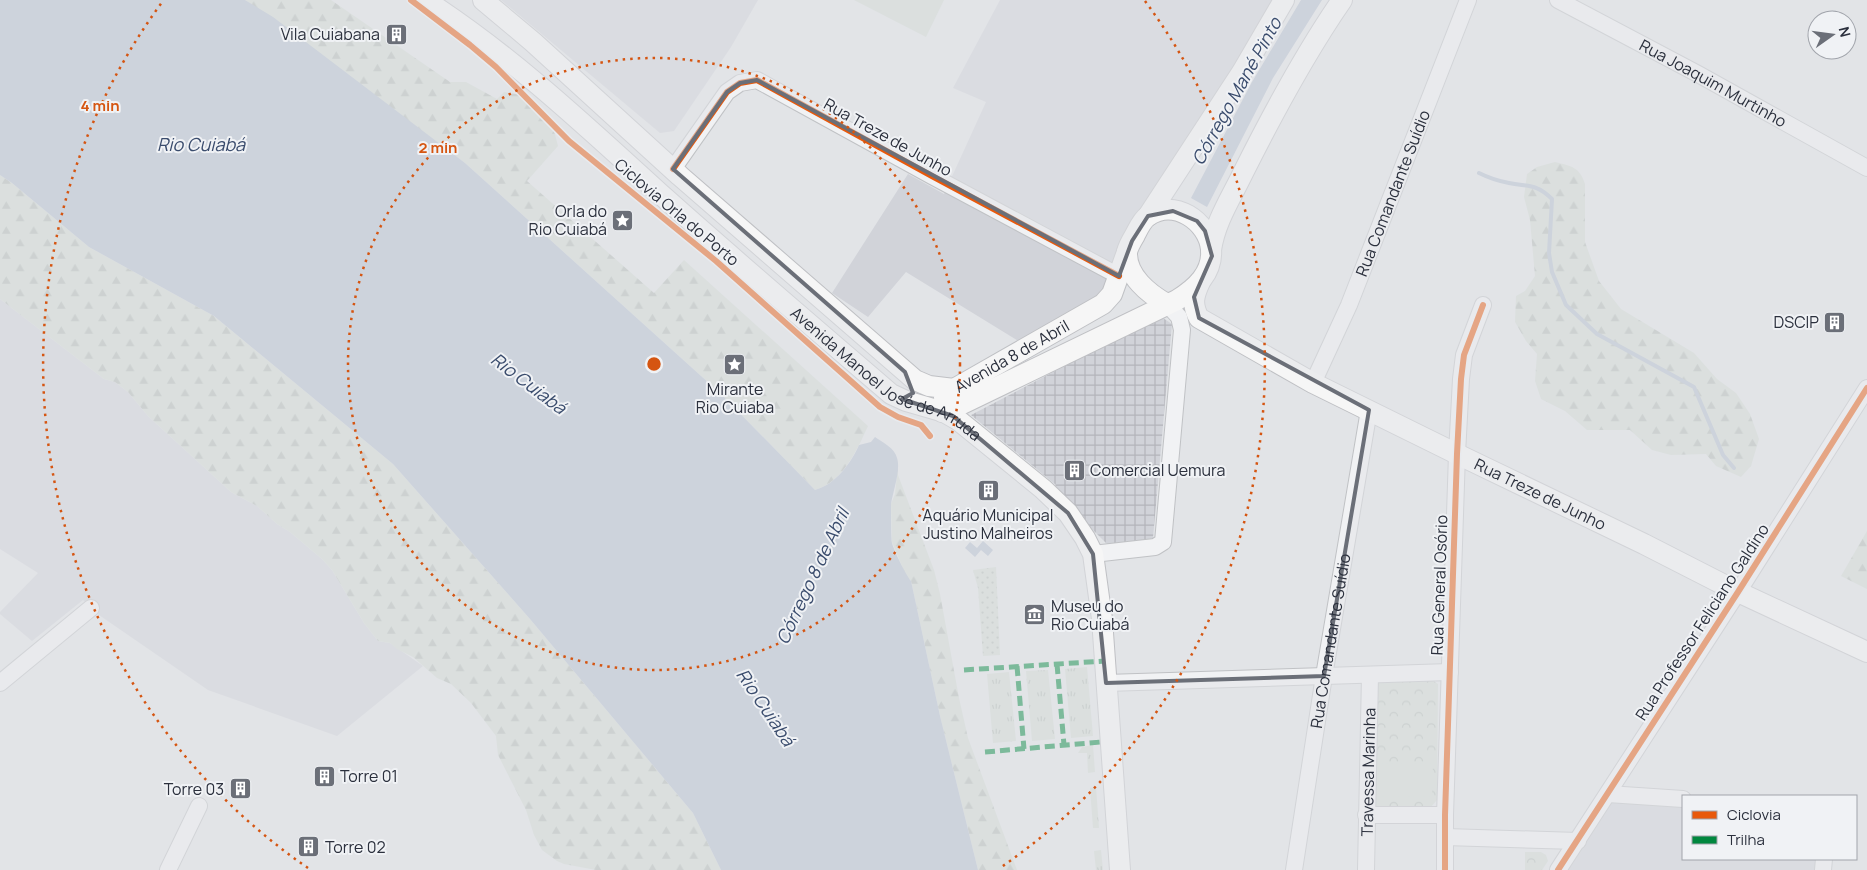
<svg xmlns="http://www.w3.org/2000/svg" width="1867" height="870" font-family="Manrope,sans-serif">
	<style>
		.built { fill: #d1d3d9 }
		.industrial { fill: url(#industrial-grid) }
		.grass { fill: url(#grass-tufts) }
		.forest { fill: url(#forest-firs) }
		.park { fill: url(#park-crowns) }
		.garden { fill: url(#garden-dots) }
		.pitch { fill: #d2dad3 }
		.water { fill: #b4bece }
		.lines { fill: none; stroke-linecap: round; stroke-linejoin: round }
		.stream { stroke: #b4bece; stroke-width: 4 }
		.minor-casing { stroke: #c0c2c5; stroke-width: 18 }
		.major-casing { stroke: #bfc0c4; stroke-width: 22 }
		.minor { stroke: #f1f2f4; stroke-width: 16 }
		.major { stroke: #f6f6f6; stroke-width: 20 }
		.quiet { stroke: #00873e; stroke-width: 5; stroke-dasharray: 10 5; stroke-linecap: butt }
		.cycleway-casing { stroke: #f0f2f5; stroke-width: 9 }
		.cycleway { stroke: #e8590c; stroke-width: 6 }
		.marked { fill: none; stroke: #6b6f78; stroke-width: 4; stroke-linejoin: round }
		.ring { fill: none; stroke: #d55511; stroke-width: 2.5; stroke-dasharray: 2.5 5 }
		.labels { text-anchor: middle; dominant-baseline: central; stroke-width: 4; stroke-linejoin: round; paint-order: stroke }
		.poi-label { font-size: 16px; fill: #2b303d; stroke: #f0f2f5; text-anchor: end }
		.street-label { font-size: 16px; fill: #2b303d; stroke: #f0f2f5 }
		.water-label { font-size: 18px; font-style: italic; fill: #3a4c6d; stroke: #f0f2f5 }
		.centre { fill: #d55511; stroke: #f0f2f5; stroke-width: 2.5 }
		.ring-label { font-size: 15px; text-anchor: middle; font-weight: bold; fill: #d55511; stroke: #f0f2f5; stroke-width: 4; stroke-linejoin: round; paint-order: stroke }
	</style>
	<defs>
		<pattern id="industrial-grid" width="8" height="8" patternUnits="userSpaceOnUse" patternTransform="scale(1.25)"><rect width="8" height="8" fill="#d1d3d9"/><path d="M0 4h8M4 0v8" fill="none" stroke="#b4b5bb"/></pattern>
		<pattern id="grass-tufts" width="24" height="20" patternUnits="userSpaceOnUse" patternTransform="scale(1.25)"><rect width="24" height="20" fill="#d2dad3"/><path d="M3 7l-1-3M5 7V3M7 7l1-3M15 17l-1-3M17 17v-4M19 17l1-3" fill="none" stroke="#b4bbb6"/></pattern>
		<pattern id="forest-firs" width="22" height="20" patternUnits="userSpaceOnUse" patternTransform="scale(1.25)"><rect width="22" height="20" fill="#d2dad3"/><path d="M5 1l3.5 6h-7zM16 11l3.5 6h-7z" fill="#b4bbb6"/></pattern>
		<pattern id="park-crowns" width="20" height="18" patternUnits="userSpaceOnUse" patternTransform="scale(1.25)"><rect width="20" height="18" fill="#d2dad3"/><path d="M2 6a3 3 0 1 1 6 0M12 15a3 3 0 1 1 6 0" fill="none" stroke="#b4bbb6"/></pattern>
		<pattern id="garden-dots" width="8" height="8" patternUnits="userSpaceOnUse" patternTransform="scale(1.25)"><rect width="8" height="8" fill="#d2dad3"/><path d="M2 2h.1M6 6h.1" fill="none" stroke="#b4bbb6" stroke-width="1.8" stroke-linecap="round"/></pattern>
	</defs>
	<rect width="100%" height="100%" fill="#e2e4e7"/>
	<g class="built">
		<polygon points="501,0 758,0 731,47 674,131 660,133"/>
		<polygon points="1000,0 1272,0 1107,294 1020,342 906,272 868,317 832,293 908,174 944,194 986,102 953,88"/>
		<polygon points="0,299 104,379 115,382 128,392 148,416 231,492 257,506 277,524 290,532 322,559 332,570 364,623 378,641 390,643 423,666 337,736 208,690 99,615 83,600 32,641 0,614 0,612 38,573 0,549"/>
		<polygon points="1610,799 1683,805 1683,859 1820,859 1818,870 1564,870"/>
	</g>
	<polygon class="industrial" points="1160,316 1172,324 1153,538 1110,547 1052,489 1056,485 971,415"/>
	<g class="grass">
		<polygon points="1087,667 1093,736 1071,738 1065,669"/>
		<polygon points="1048,670 1055,739 1032,741 1026,671"/>
		<polygon points="1009,672 1016,741 993,743 987,674"/>
		<polygon points="1093,745 1095,772 1088,773 1087,753 1078,753 1082,747"/>
		<polygon points="1096,787 1099,828 1093,828 1090,788"/>
		<polygon points="1101,850 1103,870 1096,870 1094,851"/>
	</g>
	<g class="forest">
		<path d="M245,0H331L450,82H466L497,99L504,92L528,96L552,123L558,146L527,181L654,293L684,260L868,426C857,450 843,482 815,490L721,394L465,163Z"/>
		<path d="M1555,162C1571,166 1580,167 1585,184V242L1599,281L1621,309L1694,353L1717,379L1736,393L1750,414L1759,439L1751,466L1741,477L1716,466L1706,454L1671,455L1652,450L1630,430H1587L1565,411L1541,399L1535,381L1537,354L1526,341L1515,322L1516,296L1525,291L1535,276L1530,220L1524,197L1527,174L1537,167Z"/>
		<polygon points="0,175 12,183 89,247 214,316 393,464 530,619 693,813 721,870 596,870 564,864 557,861 542,850 534,835 526,810 498,755 496,736 471,703 451,684 437,678 413,657 397,649 390,643 378,641 364,623 332,570 322,559 290,532 277,524 257,506 231,492 148,416 128,392 115,382 104,379 0,299"/>
		<polygon points="898,465 898,475 934,570 940,594 959,698 968,738 1017,870 978,870 940,716 911,581 906,576 892,542 891,504 895,494"/>
		<polygon points="1867,531 1867,589 1841,576"/>
	</g>
	<g class="park">
		<polygon points="1432,680 1438,684 1437,800 1430,808 1374,809 1375,688 1379,683"/>
		<polygon points="1525,852 1541,852 1546,855 1548,861 1542,870 1525,870"/>
	</g>
	<polygon class="garden" points="996,567 1000,655 983,656 978,588 973,570"/>
	<g class="pitch">
		<polygon points="854,0 944,0 926,37"/>
		<polygon points="1375,763 1433,764 1432,797 1375,796"/>
	</g>
	<g class="water">
		<path d="M0,0H245L273,17L465,163L721,394L815,490C835,485 851,463 859,445L871,442L875,437C882,442 895,448 897,458C901,470 893,491 891,504C891,510 891,538 892,543C894,551 906,575 911,581L940,716L978,870H721L693,813L530,619L393,464L214,316L89,247L12,183L0,175Z"/>
		<polygon points="1301,0 1322,0 1273,78 1207,207 1191,198 1252,82"/>
		<polygon points="983,541 993,550 988,556 981,550 975,557 965,548 970,542 977,548"/>
	</g>
	<g class="lines">
		<path class="stream" d="M1479,173C1489,178 1498,181 1509,183C1528,187 1536,183 1552,199L1549,253L1552,272L1566,305L1597,334L1694,387L1723,455L1734,468"/>
		<defs>
			<g id="minor">
				<path id="s1" d="M1558,0L1698,74L1867,168"/>
				<polyline points="673,169 727,92 740,83 757,80 932,176 1119,276"/>
				<path id="s2" d="M1313,383L1349,305L1468,0"/>
				<polyline points="1093,554 1155,547 1163,542 1182,330 1179,317 1167,304"/>
				<polyline points="0,683 91,608"/>
				<polyline points="1106,683 1450,672"/>
				<polyline points="1608,794 1683,799"/>
				<polyline points="1366,815 1445,815"/>
				<polyline points="1445,837 1578,841"/>
				<polyline points="168,870 199,806"/>
				<path id="s3" d="M1294,870L1324,676L1369,410"/>
				<path id="s4" d="M1366,870L1370,675"/>
				<polyline points="1445,870 1445,815 1457,454 1461,379 1464,355 1483,305"/>
				<polyline points="1558,870 1738,592 1867,388"/>
				<polyline points="1823,870 1824,859"/>
			</g>
			<g id="major">
				<path id="s5" d="M425,0C512,56 588,128 665,198C739,264 815,329 891,394L906,401L944,412L958,420L1043,489L1068,513L1085,538L1093,554L1102,619L1120,870"/>
				<polyline points="483,0 533,42 680,176 915,380 929,386 954,389"/>
				<polyline points="1148,216 1242,72 1284,0"/>
				<path d="M1211,250C1215,222 1231,198 1243,173C1273,113 1304,55 1342,0"/>
				<path id="s6" d="M1200,282C1194,295 1191,304 1199,318L1313,383L1457,454L1644,544L1738,592L1867,652"/>
				<path id="s7" d="M944,398L954,389L1103,304L1112,294L1127,252"/>
				<path d="M942,412L962,404L1177,300C1196,288 1213,273 1211,249C1208,221 1174,198 1148,216C1142,220 1138,229 1135,235C1132,240 1128,247 1127,252C1126,276 1149,294 1167,304"/>
			</g>
		</defs>
		<use href="#minor" class="minor-casing"/>
		<use href="#major" class="major-casing"/>
		<use href="#minor" class="minor"/>
		<use href="#major" class="major"/>
		<g class="quiet">
			<polyline points="1057,664 1064,745"/>
			<polyline points="1017,666 1024,749"/>
			<polyline points="964,670 1105,661"/>
			<polyline points="985,752 1101,742"/>
		</g>
		<defs>
			<g id="cycleway">
				<polyline points="411,0 470,45 496,67 569,141 716,261 880,407 898,417 921,425 930,436"/>
				<polyline points="673,169 727,92 740,83 757,80 932,176 1119,276"/>
				<polyline points="1445,870 1445,815 1457,454 1461,379 1464,355 1483,305"/>
				<polyline points="1558,870 1738,592 1867,388"/>
			</g>
		</defs>
		<use href="#cycleway" class="cycleway-casing"/>
		<use href="#cycleway" class="cycleway"/>
	</g>
	<path d="M0 0H1867V870H0ZM757,80L1119,276L1132,241L1148,216L1173,211L1197,221L1205,231L1212,256L1194,297L1199,318L1369,410L1324,676L1106,683L1093,554L1068,513L953,416L902,399L913,393L905,372L673,169L727,92L740,83Z" fill="#e2e4e7" fill-opacity=".55" fill-rule="evenodd"/>
	<path class="marked" d="M757,80L1119,276L1132,241L1148,216L1173,211L1197,221L1205,231L1212,256L1194,297L1199,318L1369,410L1324,676L1106,683L1093,554L1068,513L953,416L902,399L913,393L905,372L673,169L727,92L740,83Z"/>
	<g class="ring">
		<circle cx="654" cy="364" r="306"/>
		<path d="M308 868A611 611 0 0 1 163 1M1145 1A611 611 0 0 1 1000 868"/>
	</g>
	<defs>
		<symbol id="building-square" viewBox="-11 -11 22 22"><rect x="-9" y="-9" width="18" height="18" rx="4" fill="#6b6f78" stroke="#f0f2f5"/><path d="M-4-6H4V6H1V3H-1V6H-4ZM-2.5-4.3h1.7v1.8h-1.7ZM.8-4.3h1.7v1.8H.8ZM-2.5-1h1.7V.8h-1.7ZM.8-1h1.7V.8H.8Z" fill="#fff"/></symbol>
		<symbol id="sight-square" viewBox="-11 -11 22 22"><rect x="-9" y="-9" width="18" height="18" rx="4" fill="#6b6f78" stroke="#f0f2f5"/><path d="M0-6L1.8-2.2L6-1.7L2.9 1.2L3.7 5.4L0 3.3L-3.7 5.4L-2.9 1.2L-6-1.7L-1.8-2.2Z" fill="#fff"/></symbol>
		<symbol id="museum-square" viewBox="-11 -11 22 22"><rect x="-9" y="-9" width="18" height="18" rx="4" fill="#6b6f78" stroke="#f0f2f5"/><path d="M0-6L6-3V-2H-6V-3ZM-5-1h2V3h-2ZM-1-1h2V3h-2ZM3-1h2V3H3ZM-6 4H6V6H-6Z" fill="#fff"/></symbol>
	</defs>
	<g fill-rule="evenodd">
		<use href="#building-square" x="384" y="22" width="25" height="25"/>
		<use href="#sight-square" x="610" y="208" width="25" height="25"/>
		<use href="#building-square" x="1822" y="310" width="25" height="25"/>
		<use href="#sight-square" x="722" y="352" width="25" height="25"/>
		<use href="#building-square" x="1062" y="458" width="25" height="25"/>
		<use href="#building-square" x="976" y="478" width="25" height="25"/>
		<use href="#museum-square" x="1022" y="602" width="25" height="25"/>
		<use href="#building-square" x="312" y="764" width="25" height="25"/>
		<use href="#building-square" x="228" y="776" width="25" height="25"/>
		<use href="#building-square" x="296" y="834" width="25" height="25"/>
	</g>
	<g class="labels">
		<g class="poi-label">
			<text x="380" y="34">Vila Cuiabana</text>
			<text x="607" y="211">Orla do<tspan x="607" dy="18">Rio Cuiabá</tspan></text>
			<text x="1819" y="322">DSCIP</text>
			<text x="735" y="389" text-anchor="middle">Mirante<tspan x="735" dy="18">Rio Cuiaba</tspan></text>
			<text x="1090" y="470" text-anchor="start">Comercial Uemura</text>
			<text x="988" y="515" text-anchor="middle">Aquário Municipal<tspan x="988" dy="18">Justino Malheiros</tspan></text>
			<text x="1051" y="606" text-anchor="start">Museu do<tspan x="1051" dy="18">Rio Cuiabá</tspan></text>
			<text x="340" y="776" text-anchor="start">Torre 01</text>
			<text x="224" y="789">Torre 03</text>
			<text x="325" y="847" text-anchor="start">Torre 02</text>
		</g>
		<g class="street-label">
			<text stroke="none"><textPath href="#s1" startOffset="176">Rua Joaquim Murtinho</textPath></text>
			<text transform="translate(888 137) rotate(29)">Rua Treze de Junho</text>
			<text stroke="none"><textPath href="#s2" startOffset="206">Rua Comandante Suídio</textPath></text>
			<text transform="translate(677 212) rotate(40)">Ciclovia Orla do Porto</text>
			<text stroke="none"><textPath href="#s7" startOffset="80">Avenida 8 de Abril</textPath></text>
			<text stroke="none"><textPath href="#s5" startOffset="596">Avenida Manoel José de Arruda</textPath></text>
			<text stroke="none"><textPath href="#s6" startOffset="422">Rua Treze de Junho</textPath></text>
			<text transform="translate(1439 585) rotate(-88)">Rua General Osório</text>
			<text transform="translate(1702 622) rotate(-57)">Rua Professor Feliciano Galdino</text>
			<text stroke="none"><textPath href="#s3" startOffset="232">Rua Comandante Suídio</textPath></text>
			<text stroke="none"><textPath href="#s4" startOffset="98">Travessa Marinha</textPath></text>
		</g>
		<g class="water-label">
			<text transform="translate(1236 91) rotate(-61)">Córrego Mané Pinto</text>
			<text x="201" y="144">Rio Cuiabá</text>
			<text transform="translate(529 383) rotate(37)">Rio Cuiabá</text>
			<text transform="translate(812 576) rotate(-65)">Córrego 8 de Abril</text>
			<text transform="translate(766 707) rotate(56)">Rio Cuiabá</text>
		</g>
	</g>
	<circle cx="654" cy="364" r="8" class="centre"/>
	<g class="ring-label">
		<text x="100" y="111">4 min</text>
		<text x="438" y="153">2 min</text>
	</g>
	<rect x="1682" y="795" width="175" height="65" fill="#f0f2f5" stroke="#a1a4ab"/>
	<rect x="1692" y="811" width="25" height="8" fill="#e8590c" stroke="#a1a4ab"/>
	<text x="1727" y="820" font-size="15" fill="#2b303d">Ciclovia</text>
	<rect x="1692" y="836" width="25" height="8" fill="#00873e" stroke="#a1a4ab"/>
	<text x="1727" y="845" font-size="15" fill="#2b303d">Trilha</text>
	<g transform="translate(1832 35) rotate(76)"><circle r="24" fill="#f0f2f5" stroke="#a1a4ab"/>
	<path d="M0-4L9 19L0 12L-9 19Z" fill="#6b6f78"/>
	<text y="-8" font-size="14" font-weight="bold" text-anchor="middle" fill="#2b303d">N</text>
	</g>
</svg>
